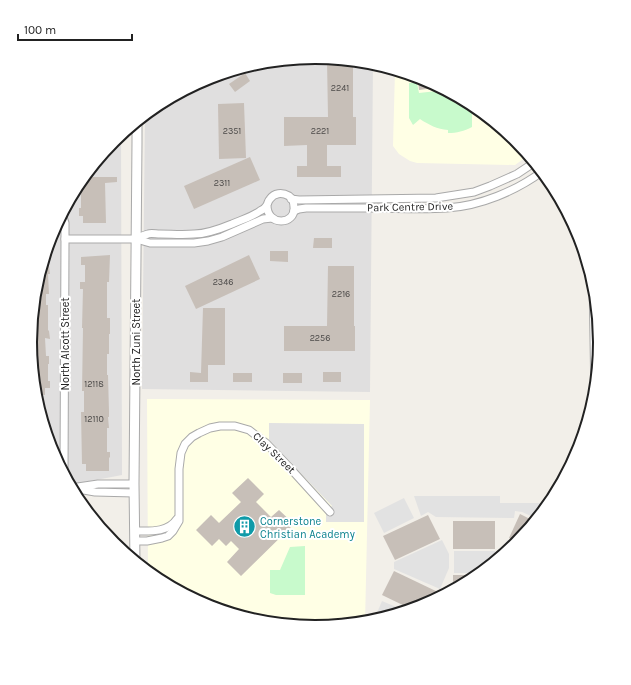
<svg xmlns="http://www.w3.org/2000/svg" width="631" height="685" font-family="Karla,sans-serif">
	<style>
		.residential { fill: #e0dfdf }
		.education { fill: #ffffe5 }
		.park { fill: #c8facc }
		.parking { fill: #e2e2e2 }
		.building { fill: #c7bfb8 }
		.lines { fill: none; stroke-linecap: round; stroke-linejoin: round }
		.minor-casing { stroke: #a9a9a9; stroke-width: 9 }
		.tertiary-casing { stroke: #a9a9a9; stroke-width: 11 }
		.minor { stroke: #fff; stroke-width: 7 }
		.tertiary { stroke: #fff; stroke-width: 9 }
		.labels { text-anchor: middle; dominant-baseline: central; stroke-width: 4; stroke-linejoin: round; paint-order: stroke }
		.number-label { font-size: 9px; fill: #4b4948 }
		.street-label { font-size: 11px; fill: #222; stroke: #fff }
		.culture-label { font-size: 11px; fill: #0d838f; stroke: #fff; text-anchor: start }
		.rim { fill: none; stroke: #222; stroke-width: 2 }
	</style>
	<rect width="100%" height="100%" fill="#f2efe9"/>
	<g class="residential">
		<polygon points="316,57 373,63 370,392 142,389 145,115 150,111 168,106 208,78 260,62"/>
		<polygon points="121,135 122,475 70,485 52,452 35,398 30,342 36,287 52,233 78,184 114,140"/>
	</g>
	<g class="education">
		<polygon points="395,70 425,79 474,105 518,141 529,155 515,165 417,163 410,161 399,154 393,146"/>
		<polygon points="147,399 370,400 365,623 315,628 260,622 206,606 157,580 148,573"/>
	</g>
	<g class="park">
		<path d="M409,83H417L419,93L446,90L472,104V127C464,131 457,133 448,133V130C437,129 429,125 420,119L413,125L409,118Z"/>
		<polygon points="305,546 305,595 276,595 270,593 270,570 280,570 290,547"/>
	</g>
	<g class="parking">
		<polygon points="269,423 364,424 364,522 326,522 326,512 332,506 269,440"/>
		<polygon points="414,496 500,496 500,503 540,503 548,507 538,519 522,512 515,511 514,518 436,517 428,512 421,516"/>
		<polygon points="404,498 414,518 384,533 374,513"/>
		<polygon points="442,540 449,554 449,568 440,589 394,569 394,562"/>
		<polygon points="507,540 517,544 500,559 500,556"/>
		<polygon points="454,551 495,551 495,563 483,573 454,573"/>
		<polygon points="382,601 401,609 398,614 376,621 374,620"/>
	</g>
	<g class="building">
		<polygon points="327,60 353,61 353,117 356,117 356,145 327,145 327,166 341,166 341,177 297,177 297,166 307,166 307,145 284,146 284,117 328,117"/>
		<polygon points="245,73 250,81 235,92 229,84"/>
		<polygon points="421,78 425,79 441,87 419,90 418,80 421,80"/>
		<polygon points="244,103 246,158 219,159 218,104"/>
		<polygon points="250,157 260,180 194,209 184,186"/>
		<polygon points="84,177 117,177 117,182 105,183 106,223 83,223 83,216 79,216 79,208 81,208 81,190 77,190 77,186 79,183 84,183"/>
		<polygon points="314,238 332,238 332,248 313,248"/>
		<polygon points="270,251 288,251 288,262 270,261"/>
		<polygon points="46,253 47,253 47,266 49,266 50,274 48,274 49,294 46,294 46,305 48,305 48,330 49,331 50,339 45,338 46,356 49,356 49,364 48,364 48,381 50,381 50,388 45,388 45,395 35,395 30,342 36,287"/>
		<polygon points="110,255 109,282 107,282 107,318 110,318 110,334 109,334 109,354 107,354 107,375 108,375 109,412 109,417 108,417 109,428 107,428 107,452 110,452 110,457 109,458 109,471 86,471 86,464 82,464 81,412 84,412 84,391 82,391 83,328 82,328 83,289 80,289 80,282 85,282 85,265 81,265 81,257"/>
		<polygon points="249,255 260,279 196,309 185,286"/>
		<polygon points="328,266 354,266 354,326 355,326 355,351 284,351 284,326 327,326"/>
		<polygon points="203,308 225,308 225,365 208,365 208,382 190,382 190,372 201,373"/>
		<rect x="323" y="372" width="18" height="10"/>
		<rect x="233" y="373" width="19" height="9"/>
		<rect x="283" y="373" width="19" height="10"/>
		<polygon points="248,478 264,494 256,502 271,517 279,510 294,524 241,576 227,562 239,549 231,541 226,546 219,539 212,546 196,530 211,515 219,523 241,502 232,493"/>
		<polygon points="520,514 536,522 519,543 509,538"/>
		<polygon points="428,515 440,539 395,560 383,536"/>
		<rect x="453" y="521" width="42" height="28"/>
		<polygon points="394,571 440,593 437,600 425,606 413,610 382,595"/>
		<polygon points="453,575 480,575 474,580 453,591"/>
	</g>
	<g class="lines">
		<defs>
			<g id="minor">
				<polyline points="291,199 299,200 436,198 474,192 490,186 517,174 535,162"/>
				<path d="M294,211L299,209L306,208C327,208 349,208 370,208C396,208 421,210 447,208C480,206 516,191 543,171"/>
				<polyline points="62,214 65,223 65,239 64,475"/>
				<polyline points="65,239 136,239 150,243 194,243 208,241 222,237 263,219 272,218"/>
				<path d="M136,239C140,237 144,235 148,234C151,233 156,234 160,234C171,234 183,235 194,234C207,234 220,229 232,224C241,220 252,217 260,211C262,210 266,207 267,205C268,203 268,201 270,199C274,193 282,192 289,196C292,198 294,203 294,207C296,225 267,227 267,205"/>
				<polyline points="593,279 595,399"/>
				<polyline points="71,488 98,484 134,484"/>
				<polyline points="78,489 95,492 134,493"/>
				<path d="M135,531C149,531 168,533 177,519"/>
				<polyline points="135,541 147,541 162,538 168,536 173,531 179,521 179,469 181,453 185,444 192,437 199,433 210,428 220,426 235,426 249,430 266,443 289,467 330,512"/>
			</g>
			<polyline id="tertiary" points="135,562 134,484 137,142 137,122"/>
		</defs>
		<use href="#minor" class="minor-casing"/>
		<use href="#tertiary" class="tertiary-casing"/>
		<use href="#minor" class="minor"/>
		<use href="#tertiary" class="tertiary"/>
	</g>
	<defs>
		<symbol id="building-disc" viewBox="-11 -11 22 22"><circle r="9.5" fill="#0f9aa8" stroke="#fff"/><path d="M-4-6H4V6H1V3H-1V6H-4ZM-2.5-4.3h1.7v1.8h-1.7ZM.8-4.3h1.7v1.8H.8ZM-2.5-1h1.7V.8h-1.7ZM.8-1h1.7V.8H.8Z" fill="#fff"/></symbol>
	</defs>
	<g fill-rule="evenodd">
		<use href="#building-disc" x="232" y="514" width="25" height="25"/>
	</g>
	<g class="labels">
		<g class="number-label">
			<text x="340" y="88">2241</text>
			<text x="232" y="131">2351</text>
			<text x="320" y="131">2221</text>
			<text x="222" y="183">2311</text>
			<text x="223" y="282">2346</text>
			<text x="341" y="294">2216</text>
			<text x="320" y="338">2256</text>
			<text x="94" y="384">12118</text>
			<text x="94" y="419">12110</text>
		</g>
		<g class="street-label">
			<text transform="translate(410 207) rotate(-1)">Park Centre Drive</text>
			<text transform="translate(136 342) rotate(-90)">North Zuni Street</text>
			<text transform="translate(65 344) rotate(-90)">North Alcott Street</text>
			<text transform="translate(274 453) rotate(44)">Clay Street</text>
		</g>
		<g class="culture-label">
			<text x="260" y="521">Cornerstone<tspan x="260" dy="13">Christian Academy</tspan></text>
		</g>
	</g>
	<path d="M0 0H631V685H0ZM37 342a278 278 0 1 1 556 0a278 278 0 1 1-556 0Z" fill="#fff" fill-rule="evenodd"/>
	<path class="rim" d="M37 342a278 278 0 1 1 556 0a278 278 0 1 1-556 0Z"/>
	<path d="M18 34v6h114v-6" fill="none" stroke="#222222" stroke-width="2"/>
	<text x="24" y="34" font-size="12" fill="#222222" stroke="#ffffff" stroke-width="3" paint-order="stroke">100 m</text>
</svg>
